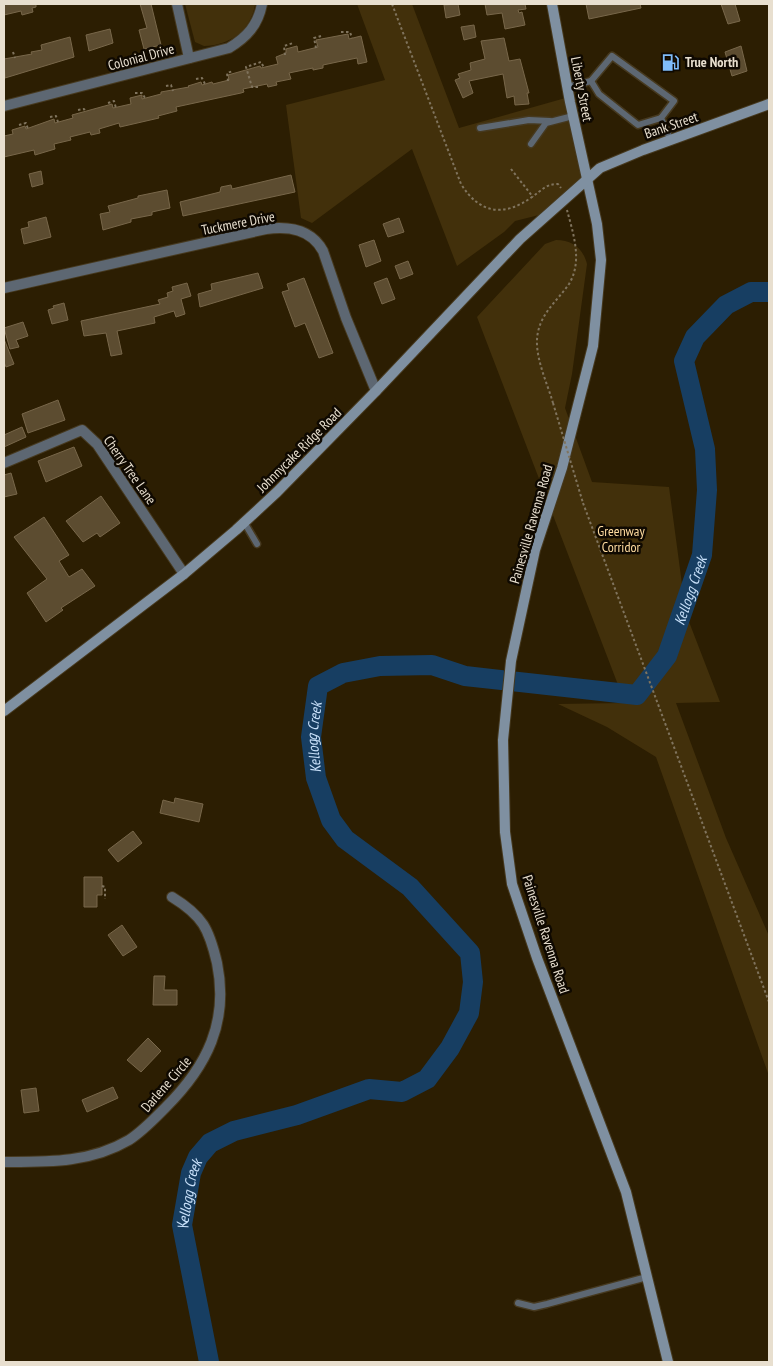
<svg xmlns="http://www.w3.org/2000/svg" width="773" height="1366" font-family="'PT Sans Narrow',sans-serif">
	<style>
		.green { fill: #42300b }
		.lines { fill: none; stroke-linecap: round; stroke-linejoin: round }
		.river { stroke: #173e62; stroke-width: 20 }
		.building { fill: #5c4c30; stroke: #78674a }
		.lane-casing { stroke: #46391f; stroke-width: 9 }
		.street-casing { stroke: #46391f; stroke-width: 12 }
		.secondary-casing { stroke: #46391f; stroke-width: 12 }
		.path { stroke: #80745e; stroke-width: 2; stroke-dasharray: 2.5 2.5; stroke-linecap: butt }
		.lane { stroke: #5d6772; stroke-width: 6 }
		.street { stroke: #5d6772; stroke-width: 10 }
		.secondary { stroke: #7f90a1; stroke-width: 10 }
		.path-bridge { stroke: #80745e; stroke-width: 2; stroke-dasharray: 2.5 2.5; stroke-linecap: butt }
		.labels { text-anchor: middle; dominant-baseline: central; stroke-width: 5; stroke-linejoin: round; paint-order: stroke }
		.street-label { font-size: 14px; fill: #e8dfcf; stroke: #0f0901 }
		.poi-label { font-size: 14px; font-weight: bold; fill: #e8dfcf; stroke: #0f0901; text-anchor: start }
		.park-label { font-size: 14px; fill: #ffdca0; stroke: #0f0901 }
		.water-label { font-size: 15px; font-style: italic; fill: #c9e1fa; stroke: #0f0901 }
	</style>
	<rect width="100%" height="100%" fill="#2c1e02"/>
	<g class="green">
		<path d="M185,4H251L255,5C251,30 229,46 204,46L195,42Z"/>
		<polygon points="357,4 412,4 459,128 569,97 582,179 559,210 515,221 504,232 457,266 412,149 312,223 301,218 286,105 385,80"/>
		<path d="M556,240C572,240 583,248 587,264L572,374L565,408L592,482L669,487L686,614L720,702L676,703L726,838L769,936V1076L656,757L607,727L558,704L625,703L477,317L545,244Z"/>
	</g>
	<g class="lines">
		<path class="river" id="s1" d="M209,1362L182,1225L191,1173L198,1157L210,1143L234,1131L297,1115L369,1089L402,1092L427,1079L450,1048L469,1013L473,982L470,953L410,887L345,839L331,820L316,778L311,737L318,686L343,673L380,666L432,665L465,676L637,695L667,656L702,555L707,490L705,449L684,361L695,337L726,305L751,292H769"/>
	</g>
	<g class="building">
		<polygon points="4,4 36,4 36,7 32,8 33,12 22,15 21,11 4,15"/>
		<polygon points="140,4 151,4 161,45 144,49 139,30 147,28"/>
		<polygon points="458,4 460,15 446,18 444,5"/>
		<polygon points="485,4 525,4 526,9 518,10 519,13 522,12 525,25 505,29 502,13 487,15"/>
		<polygon points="586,4 640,4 641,8 589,19"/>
		<polygon points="721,4 735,4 740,21 728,24"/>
		<polygon points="474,25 476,37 464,40 461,27"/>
		<polygon points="110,29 113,43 89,51 86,35"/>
		<polygon points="348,34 349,39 361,36 367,62 358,64 357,58 342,61 323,65 323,68 313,70 313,68 289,73 291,79 276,82 277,85 268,87 267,84 243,89 244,92 241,93 176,107 177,111 158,116 159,118 120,127 119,123 99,129 100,133 91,135 90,132 70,137 71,140 54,144 55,149 35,155 34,150 4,157 4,136 13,134 12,130 25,126 26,129 54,119 55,123 73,118 72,115 112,104 113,108 131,104 130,98 142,95 142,99 161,94 161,92 189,87 188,86 201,82 202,85 212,82 213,84 229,80 228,75 260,66 261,68 278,64 276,57 286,53 286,49 297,46 298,52 318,47 316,40"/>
		<polygon points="70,37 74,57 5,78 4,59 32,54 31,52 42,50 41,45"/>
		<polygon points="504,38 509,61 520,59 529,93 527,93 529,104 515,105 514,96 507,98 503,74 469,81 473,93 463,98 455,80 460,78 458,74 471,70 470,63 485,59 481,41"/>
		<polygon points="741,46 747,71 732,76 725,52"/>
		<polygon points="41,171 43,184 32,187 29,174"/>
		<polygon points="291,175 295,192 183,216 180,202 220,192 221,187 231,185 232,189"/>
		<polygon points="167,190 170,208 152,212 152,215 131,219 131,222 103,230 100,214 110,212 108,206 138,198 138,196"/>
		<polygon points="46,217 51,237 24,244 21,229 29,227 28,222"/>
		<polygon points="399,218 404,232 388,237 383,224"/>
		<polygon points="374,240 381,261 366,267 359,245"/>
		<polygon points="408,261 413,274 400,279 395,266"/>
		<polygon points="258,273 263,288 200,307 198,294 212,290 211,284"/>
		<polygon points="304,278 333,353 319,358 305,323 295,327 282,292 289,290 287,284"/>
		<polygon points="387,278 395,299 382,304 374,283"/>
		<polygon points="187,283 191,296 181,299 185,314 176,317 174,311 154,317 155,323 117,331 122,354 111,356 106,333 84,336 81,321 160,304 158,300 168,297 167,293 173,291 172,287"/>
		<polygon points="64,303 68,320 52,324 48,310 54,308 53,306"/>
		<polygon points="23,322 28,336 16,340 19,347 10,349 4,328"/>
		<polygon points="4,339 14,364 6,367 4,362"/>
		<polygon points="58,400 65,420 28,433 22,414"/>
		<polygon points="22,427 26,437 4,447 4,435"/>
		<polygon points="74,447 82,466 46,482 38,461"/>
		<polygon points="11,473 17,494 4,497 4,475"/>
		<polygon points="101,496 120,523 100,537 97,533 83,542 66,521"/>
		<polygon points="44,517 69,555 59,561 69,577 82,569 95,586 61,608 63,610 46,622 27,593 47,579 14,537"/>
		<polygon points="175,798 203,804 199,822 160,813 163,800 174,803"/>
		<polygon points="133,831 142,843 118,862 108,850"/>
		<polygon points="84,877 102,877 102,895 97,895 97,907 84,907"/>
		<polygon points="122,925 137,947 123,956 108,935"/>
		<polygon points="154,976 165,976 164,990 177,990 177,1005 153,1005"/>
		<polygon points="148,1038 161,1051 141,1072 127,1060"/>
		<polygon points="113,1087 118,1098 87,1112 82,1100"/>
		<polygon points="36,1088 39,1111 24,1113 21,1090"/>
	</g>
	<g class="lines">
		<defs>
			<g id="lane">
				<polyline points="591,81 599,94 638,125 661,118"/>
				<polyline points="567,87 591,81 612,56 674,101 661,118 671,141"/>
				<polyline points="480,128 529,120 550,121"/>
				<polyline points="531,144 546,123 573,116"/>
				<polyline points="244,522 257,544"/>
				<polyline points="518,1303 534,1307 547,1304 647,1277"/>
			</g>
			<g id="street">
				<polyline points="177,4 189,58"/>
				<path d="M4,106L229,48C247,37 258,25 262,4"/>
				<path d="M4,288L266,229C289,226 311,229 323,251L346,318L376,391"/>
				<polyline points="4,463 82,430 97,444 184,574"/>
				<path d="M4,1162C48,1162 90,1163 129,1140C143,1131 155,1118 166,1107C207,1066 229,1022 217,963C209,929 203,916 172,897"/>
			</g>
			<g id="secondary">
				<polyline points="552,4 570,102 597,224 601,260 593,346 562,468 535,550 511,661 503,740 505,832 512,884 537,958 626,1192 668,1362"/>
				<polyline points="4,711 184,574 236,530 277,492 376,391 520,239 600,168 643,150 769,104"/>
			</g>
		</defs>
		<use href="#lane" class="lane-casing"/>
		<use href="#street" class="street-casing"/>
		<use href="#secondary" class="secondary-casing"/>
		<g class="path">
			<path d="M392,4L461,184C479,213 503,218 532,197C542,190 546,184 558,184L561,188"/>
			<polyline points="341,32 350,32 352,38"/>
			<polyline points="316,48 314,38 321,36"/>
			<polyline points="13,52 15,58"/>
			<polyline points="285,55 284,46 293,43"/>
			<polyline points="196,79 202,78 205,84"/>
			<polyline points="228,81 227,73 233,71"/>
			<polyline points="166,86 171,85 173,91"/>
			<polyline points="258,87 252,87 246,67 261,62 264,68"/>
			<polyline points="135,93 142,93 145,98"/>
			<polyline points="108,103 114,101 116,108"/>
			<polyline points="78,110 84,109 86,112"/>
			<polyline points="50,117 56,116 58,122"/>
			<polyline points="19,125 26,123 28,129"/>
			<polyline points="511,169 533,197"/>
			<path d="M553,403C547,382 533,354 538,332C542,312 558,300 569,284C583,261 573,233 567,210"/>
			<polyline points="583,503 769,1002"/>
			<polyline points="102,886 105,887 105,899"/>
		</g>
		<use href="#lane" class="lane"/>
		<use href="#street" class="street"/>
		<use href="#secondary" class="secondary"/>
		<polyline class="path-bridge" points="553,403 583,503"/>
	</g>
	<defs>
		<symbol id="fuel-bare" viewBox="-9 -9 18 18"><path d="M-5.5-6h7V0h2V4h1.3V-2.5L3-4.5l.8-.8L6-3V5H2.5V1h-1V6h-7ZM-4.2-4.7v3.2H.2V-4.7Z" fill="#80bdfa" stroke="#0f0901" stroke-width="2.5" paint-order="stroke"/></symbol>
	</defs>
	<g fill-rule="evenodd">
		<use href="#fuel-bare" x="658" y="50" width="25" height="25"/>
	</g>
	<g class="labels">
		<g class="street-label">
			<text transform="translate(141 57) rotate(-15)">Colonial Drive</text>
			<text transform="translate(582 89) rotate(79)">Liberty Street</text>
			<text transform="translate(671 125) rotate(-19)">Bank Street</text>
			<text transform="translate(238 223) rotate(-11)">Tuckmere Drive</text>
			<text transform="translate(299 450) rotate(-45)">Johnnycake Ridge Road</text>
			<text transform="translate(130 470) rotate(55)">Cherry Tree Lane</text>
			<text transform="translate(531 524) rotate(-74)">Painesville Ravenna Road</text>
			<text transform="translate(546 934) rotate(72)">Painesville Ravenna Road</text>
			<text transform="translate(166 1084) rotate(-49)">Darlene Circle</text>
		</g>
		<g class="poi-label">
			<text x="685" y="62">True North</text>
		</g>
		<g class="park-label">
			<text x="621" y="531">Greenway<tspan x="621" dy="16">Corridor</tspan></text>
		</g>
		<g class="water-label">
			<text stroke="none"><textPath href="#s1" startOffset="1372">Kellogg Creek</textPath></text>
			<text stroke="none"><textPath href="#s1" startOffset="876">Kellogg Creek</textPath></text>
			<text stroke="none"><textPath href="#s1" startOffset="171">Kellogg Creek</textPath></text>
		</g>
	</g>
	<rect width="773" height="1366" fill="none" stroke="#e8dfcf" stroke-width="10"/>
</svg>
